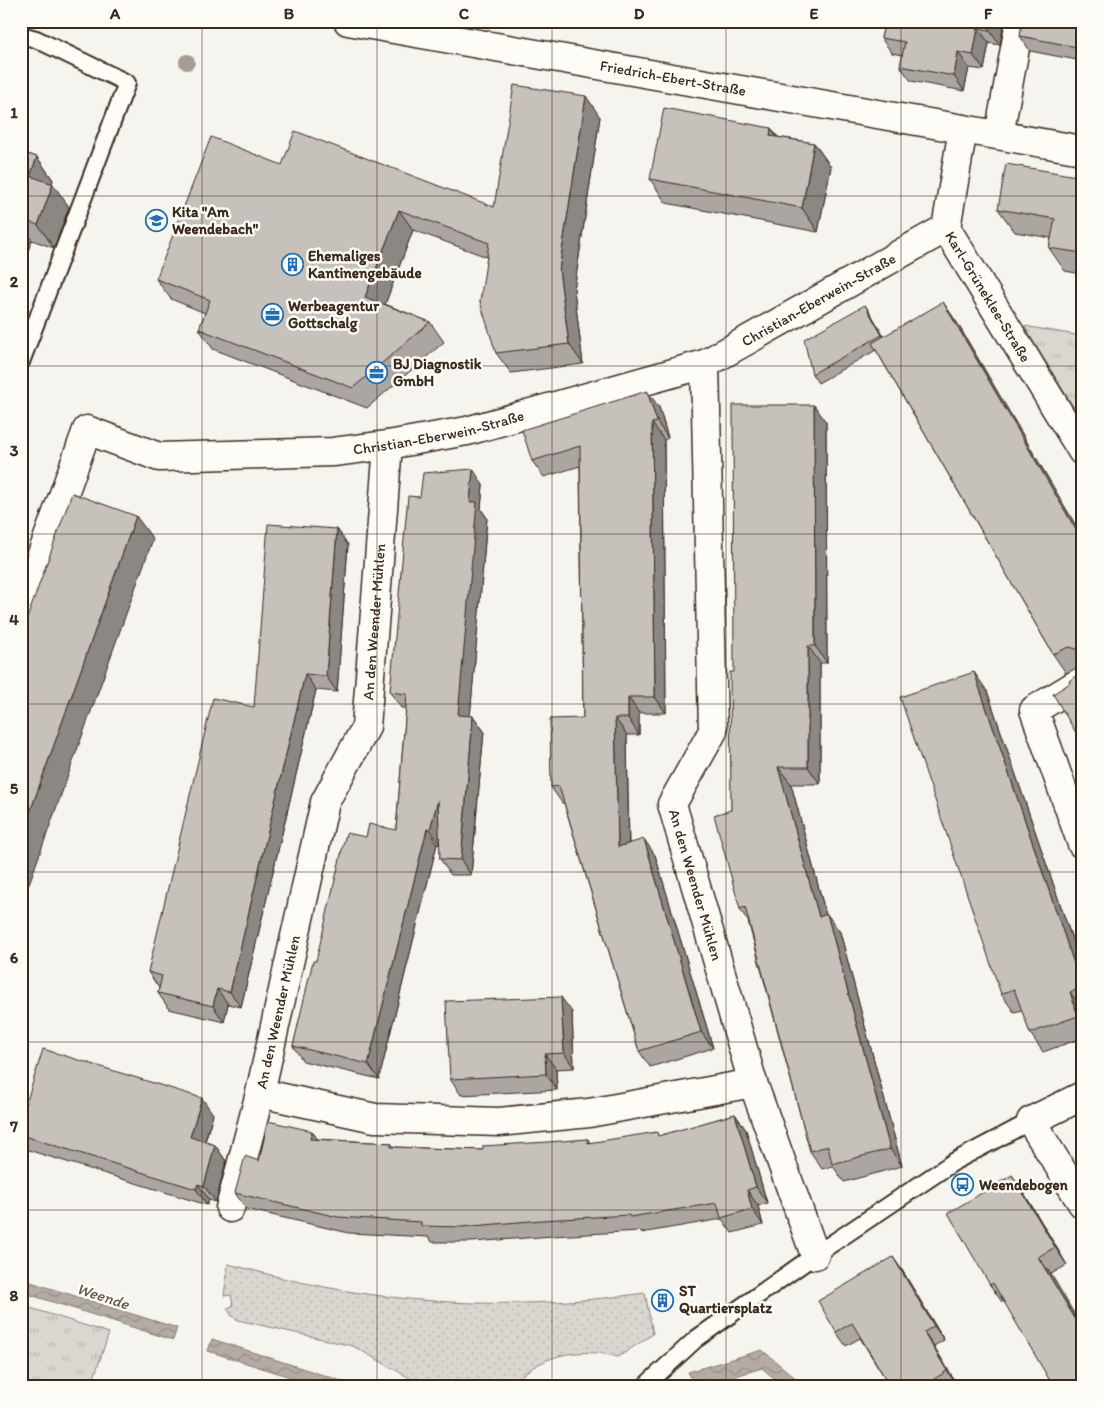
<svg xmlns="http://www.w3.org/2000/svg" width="1103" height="1407" font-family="Itim,sans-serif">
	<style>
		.grass { fill: url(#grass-tufts); stroke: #8a8077 }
		.park { fill: url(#park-dots); stroke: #8a8077 }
		.water { fill: url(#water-waves); stroke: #84786e }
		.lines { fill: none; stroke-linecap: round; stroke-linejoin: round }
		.service-casing { stroke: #3b2a1e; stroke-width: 20 }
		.minor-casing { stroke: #3b2a1e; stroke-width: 31 }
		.service { stroke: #fdfcf7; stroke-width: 16 }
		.minor { stroke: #fdfcf7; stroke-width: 28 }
		.tree { fill: #a59d94 }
		.wall { fill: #aba6a1; stroke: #3b2a1e }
		.shaded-wall { fill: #8b8783; stroke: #3b2a1e }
		.building { fill: #c7c1bb; stroke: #3b2a1e }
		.grid { fill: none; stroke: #3b2a1e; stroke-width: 1; stroke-opacity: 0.55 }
		.labels { text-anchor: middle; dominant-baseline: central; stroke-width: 5; stroke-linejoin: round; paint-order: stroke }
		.street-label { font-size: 15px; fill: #3b2a1e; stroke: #fdfcf7 }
		.poi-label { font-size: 15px; font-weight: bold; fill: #3b2a1e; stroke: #fdfcf7; text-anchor: start }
		.water-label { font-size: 16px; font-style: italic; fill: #65584d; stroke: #fdfcf7 }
		.neatline { fill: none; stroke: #3b2a1e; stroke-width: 2 }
		.grid-label { font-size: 16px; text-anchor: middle; font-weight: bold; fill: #3b2a1e }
	</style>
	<defs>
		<pattern id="grass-tufts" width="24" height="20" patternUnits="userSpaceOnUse" patternTransform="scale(1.25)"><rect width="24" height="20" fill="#dad6d0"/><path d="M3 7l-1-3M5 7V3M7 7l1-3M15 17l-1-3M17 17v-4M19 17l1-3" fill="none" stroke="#bcb8b2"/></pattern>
		<pattern id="park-dots" width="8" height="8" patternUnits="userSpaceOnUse" patternTransform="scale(1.25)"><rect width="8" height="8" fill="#dad6d0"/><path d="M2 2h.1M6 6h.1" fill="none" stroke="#bcb8b2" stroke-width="1.8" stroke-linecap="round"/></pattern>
		<pattern id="water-waves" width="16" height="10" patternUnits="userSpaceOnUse" patternTransform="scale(1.25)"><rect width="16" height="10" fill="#b4aca4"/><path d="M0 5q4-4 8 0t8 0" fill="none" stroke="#948c85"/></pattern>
	</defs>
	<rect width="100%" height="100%" fill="#f5f4ee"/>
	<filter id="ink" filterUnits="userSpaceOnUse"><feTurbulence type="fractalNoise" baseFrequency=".02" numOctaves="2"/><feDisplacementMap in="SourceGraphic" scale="10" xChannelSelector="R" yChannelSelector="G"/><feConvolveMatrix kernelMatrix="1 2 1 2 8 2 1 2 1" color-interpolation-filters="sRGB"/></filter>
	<g filter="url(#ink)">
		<g class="grass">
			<polygon points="1024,326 1082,336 1082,421"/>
			<polygon points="21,1305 109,1333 91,1386 21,1386"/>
		</g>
		<path class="park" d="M228,1264C254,1270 279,1278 305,1283C416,1307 533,1309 645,1293L653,1334L618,1357C577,1346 540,1355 510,1386H424L353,1346L238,1320L232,1316L227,1308L233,1306L231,1295L224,1296Z"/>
		<g class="water">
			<polygon points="21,1279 177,1328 173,1340 21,1292"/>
			<polygon points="212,1339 357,1386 319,1386 208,1351"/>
			<polygon points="762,1350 805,1386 783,1386 762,1368 703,1386 695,1386 688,1372"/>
		</g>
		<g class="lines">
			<defs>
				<g id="service">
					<polyline points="21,35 36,39 127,83 21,362"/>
					<polyline points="645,1386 696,1339 815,1255 955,1161 1031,1121"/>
				</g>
				<g id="minor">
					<path id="s1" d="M348,21L1082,150"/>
					<path id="s2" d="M963,129L946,228L1082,451"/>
					<polyline points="999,135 1020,21"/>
					<path id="s3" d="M705,364L713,731L672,804L753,1083L815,1255"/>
					<path id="s4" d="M21,612L87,430L159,457L333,452L388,445L467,431L705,364L946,228"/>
					<polyline points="1082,681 1034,710 1082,844"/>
					<polyline points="260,1093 375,1118 499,1122 589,1113 753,1083"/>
					<polyline points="1082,1096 1031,1121 1082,1203"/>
					<path id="s5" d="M230,1208L260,1093L325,802L366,727L388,445"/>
				</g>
			</defs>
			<use href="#service" class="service-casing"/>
			<use href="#minor" class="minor-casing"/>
			<use href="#service" class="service"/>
			<use href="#minor" class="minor"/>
		</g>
		<circle class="tree" cx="187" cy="62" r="8"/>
		<g class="wall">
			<polygon points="885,21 1004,21 1000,45 989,43 984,70 969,68 964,91 911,81 900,66 903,55 892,53 881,38"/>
			<polygon points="1082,21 1082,61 1030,51 1020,36"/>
			<polygon points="600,117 574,290 583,364 511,373 496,353 487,257 413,230 385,304 430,322 444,342 367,408 213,349 199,329 205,313 171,299 156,279 282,165 494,207"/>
			<polygon points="771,128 778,137 814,143 831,167 818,232 666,203 650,179"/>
			<polygon points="21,152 37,157 53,180 52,184 69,207 54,248 32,240 21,268"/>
			<polygon points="1082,177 1082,274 1065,271 1049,248 1051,238 1015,232 998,209"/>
			<polygon points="871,314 884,337 956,321 1082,536 1082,666 1066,673 1053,654 876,350 818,383 812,374"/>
			<polygon points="659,407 668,438 664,440 666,713 639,713 639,735 627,735 629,843 655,855 713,1048 650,1067 639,1051 564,803 562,803 551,787 583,718 580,466 544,477 532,461"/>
			<polygon points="826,422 827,663 820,663 820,784 791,784 826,915 840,932 902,1166 844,1182 833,1166 822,1169 810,1151 748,921 740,909 731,810 734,672"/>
			<polygon points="483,485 481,509 487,518 470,716 473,716 484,731 471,875 451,875 440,859 440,845 437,844 379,1079 303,1061 293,1046 316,961 366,837 396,830 406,708 401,708 390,692 420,497"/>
			<polygon points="337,529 348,545 337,692 316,690 241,1007 228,1004 224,1022 169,1009 158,993 159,988 148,972 254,707"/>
			<polygon points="1082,671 1082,741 1075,731 1070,683"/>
			<polygon points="987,691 1082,968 1082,1038 1043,1052 1030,1033 1022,1010 1014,1012 1001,994"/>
			<polygon points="572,1012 574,1068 556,1069 557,1090 461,1095 450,1079"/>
			<polygon points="213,1114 205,1142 215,1145 226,1161 216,1202 209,1200 207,1205 28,1150 21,1140 21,1120"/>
			<polygon points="735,1114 746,1130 767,1203 758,1206 763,1225 732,1233 722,1219 641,1233 639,1231 553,1236 472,1242 432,1242 429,1237 349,1233 246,1209 235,1193 317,1139 391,1143 394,1147 483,1150 588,1139 590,1143 660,1136"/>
			<polygon points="1024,1193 1067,1265 1002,1302 990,1285"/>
			<polygon points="902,1270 944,1340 934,1346 957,1385 956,1386 890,1386 860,1338 846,1346 836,1332"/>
		</g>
		<g class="shaded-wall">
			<polygon points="991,21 1004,21 1000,45 989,30"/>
			<polygon points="978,28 989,43 984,70 973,55"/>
			<polygon points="958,52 969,68 964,91 954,76"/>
			<polygon points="586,96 600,117 574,290 583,364 569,344 559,270"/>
			<polygon points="771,128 787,152 770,136"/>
			<polygon points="814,143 831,167 818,232 802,208"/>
			<polygon points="37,157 53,180 47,199 30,176"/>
			<polygon points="53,184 69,207 54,248 38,225"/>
			<polygon points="399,210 413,230 380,318 365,297"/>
			<polygon points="21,225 32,240 21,268"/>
			<polygon points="943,302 956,321 1082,536 1082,540"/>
			<polygon points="865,305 871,314 888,344 882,335"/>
			<polygon points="647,391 659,407 668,438 657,422"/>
			<polygon points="814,405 826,422 827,663 815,646"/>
			<polygon points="652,423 664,440 666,713 655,697"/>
			<polygon points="473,469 483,485 481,509 487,518 469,730 458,715 470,502"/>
			<polygon points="136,516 153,539 21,906 21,837"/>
			<polygon points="337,529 348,545 337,692 326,676"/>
			<polygon points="808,646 820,663 820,784 808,767"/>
			<polygon points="974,672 987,691 1082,968 1082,987"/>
			<polygon points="305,674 316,690 241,1007 230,992"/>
			<polygon points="628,697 639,713 639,735 628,718"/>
			<polygon points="473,716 484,731 471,875 461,860"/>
			<polygon points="615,718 627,735 629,863 618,847"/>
			<polygon points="778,767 791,784 831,934 819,917"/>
			<polygon points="438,800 440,845 430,829"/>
			<polygon points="427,829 437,844 379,1079 368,1064"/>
			<polygon points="644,839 655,855 713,1048 701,1032"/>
			<polygon points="827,914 840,932 902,1166 890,1149"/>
			<polygon points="217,989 228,1004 224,1022 213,1006"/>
			<polygon points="1070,992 1082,1008 1082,1021 1078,1016"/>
			<polygon points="561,997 572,1012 574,1068 564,1053"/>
			<polygon points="545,1054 556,1069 557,1090 546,1074"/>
			<polygon points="202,1098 213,1114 201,1153 190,1137"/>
			<polygon points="735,1114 746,1130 767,1203 756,1187"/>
			<polygon points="312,1131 323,1147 310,1139"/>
			<polygon points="215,1145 226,1161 216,1202 204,1186"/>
			<polygon points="1012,1175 1024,1193 1067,1265 1055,1247"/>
			<polygon points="198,1184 209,1200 207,1205 196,1189"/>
			<polygon points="747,1190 758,1206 763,1225 752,1209"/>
			<polygon points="893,1257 902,1270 944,1340 934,1326"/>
			<polygon points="1038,1257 1051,1274 1082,1327 1082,1330"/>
			<polygon points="924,1332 934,1346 957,1385 947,1371"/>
		</g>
		<g class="building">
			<polygon points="885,21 991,21 989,30 978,28 973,55 958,52 954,76 900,66 905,42 881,38"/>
			<polygon points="1022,21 1082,21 1082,48 1020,36"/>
			<polygon points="514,85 586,96 559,270 569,344 496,353 480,302 489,243 399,210 365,297 430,322 353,388 199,329 210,300 156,279 211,137 282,165 295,131 494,207"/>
			<polygon points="664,108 771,128 770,136 814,143 802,208 650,179"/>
			<polygon points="21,152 37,157 30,176 53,184 38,225 21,219"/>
			<polygon points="1006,164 1082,177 1082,253 1049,248 1055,219 998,209"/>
			<polygon points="943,302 1082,540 1082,654 1077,649 1069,647 1053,654 872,343"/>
			<polygon points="865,305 882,335 812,374 804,339"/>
			<polygon points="647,391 657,422 652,423 655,697 628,697 628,718 615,718 618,847 644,839 701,1032 639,1051 559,786 551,787 550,719 583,718 580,446 532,461 522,430"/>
			<polygon points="733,405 814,405 815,646 808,646 808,767 778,767 819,917 827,914 890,1149 832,1164 828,1146 810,1151 745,907 740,909 714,815 731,810 730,672 734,672"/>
			<polygon points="473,469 470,502 477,502 458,715 473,716 461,860 440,859 438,800 430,829 427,829 368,1064 293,1046 313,961 316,961 346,833 366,837 369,824 396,830 407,694 390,692 408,496 420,497 423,473"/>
			<polygon points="72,493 136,516 21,837 21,635"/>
			<polygon points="268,524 337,529 326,676 305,674 230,992 217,989 213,1006 158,993 162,976 148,972 213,698 254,707"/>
			<polygon points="1082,671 1082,727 1075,731 1053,694 1070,683 1069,681"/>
			<polygon points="974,672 1082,987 1082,988 1070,992 1078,1016 1030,1033 1014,989 1001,994 900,697"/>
			<polygon points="561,997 564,1053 545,1054 546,1074 450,1079 446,1001"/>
			<polygon points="43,1049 202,1098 190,1137 215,1145 204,1186 198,1184 196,1189 21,1135 21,1120"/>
			<polygon points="735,1114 756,1187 747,1190 752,1209 721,1218 717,1203 630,1217 629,1215 542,1220 461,1227 421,1226 421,1222 338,1217 235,1193 245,1156 259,1161 268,1121 312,1131 310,1139 391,1143 391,1147 483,1150 483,1146 548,1142 588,1139 588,1143 657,1132 658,1136"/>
			<polygon points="1012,1175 1055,1247 1038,1257 1082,1330 1082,1386 1053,1386 993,1283 990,1285 948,1213"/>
			<polygon points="893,1257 934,1326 924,1332 947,1371 923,1386 890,1386 852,1323 836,1332 818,1301"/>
			<polygon points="104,1380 122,1386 102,1386"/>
		</g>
	</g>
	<path class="grid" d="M202,21V1386M377,21V1386M552,21V1386M726,21V1386M901,21V1386M21,196H1082M21,366H1082M21,534H1082M21,704H1082M21,872H1082M21,1042H1082M21,1210H1082"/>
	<defs>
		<symbol id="school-ring" viewBox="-11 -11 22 22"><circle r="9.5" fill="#fdfcf7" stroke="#1f6fb2" stroke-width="1.5"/><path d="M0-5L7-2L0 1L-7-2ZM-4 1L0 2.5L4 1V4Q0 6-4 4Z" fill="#1f6fb2"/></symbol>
		<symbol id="building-ring" viewBox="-11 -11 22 22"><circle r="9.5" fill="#fdfcf7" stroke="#1f6fb2" stroke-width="1.5"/><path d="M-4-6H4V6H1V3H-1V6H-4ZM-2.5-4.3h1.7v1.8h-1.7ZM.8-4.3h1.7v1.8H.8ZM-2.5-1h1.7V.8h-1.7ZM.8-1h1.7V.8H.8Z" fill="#1f6fb2"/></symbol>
		<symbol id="office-ring" viewBox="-11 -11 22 22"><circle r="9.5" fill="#fdfcf7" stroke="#1f6fb2" stroke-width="1.5"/><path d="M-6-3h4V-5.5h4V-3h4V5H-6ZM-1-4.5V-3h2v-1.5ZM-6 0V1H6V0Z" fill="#1f6fb2"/></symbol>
		<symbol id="bus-ring" viewBox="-11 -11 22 22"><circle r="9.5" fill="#fdfcf7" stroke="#1f6fb2" stroke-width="1.5"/><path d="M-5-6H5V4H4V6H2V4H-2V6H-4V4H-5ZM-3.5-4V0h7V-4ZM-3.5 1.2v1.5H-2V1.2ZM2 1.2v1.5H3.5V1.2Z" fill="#1f6fb2"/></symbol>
	</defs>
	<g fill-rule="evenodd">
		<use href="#school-ring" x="144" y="208" width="25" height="25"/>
		<use href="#building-ring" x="280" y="252" width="25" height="25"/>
		<use href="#office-ring" x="260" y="302" width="25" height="25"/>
		<use href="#office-ring" x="364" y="360" width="25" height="25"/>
		<use href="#bus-ring" x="950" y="1172" width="25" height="25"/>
		<use href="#building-ring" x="650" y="1288" width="25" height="25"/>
	</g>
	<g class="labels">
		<g class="street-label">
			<text stroke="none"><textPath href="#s1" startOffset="330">Friedrich-Ebert-Straße</textPath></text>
			<text stroke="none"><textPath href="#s2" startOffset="181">Karl-Grüneklee-Straße</textPath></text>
			<text stroke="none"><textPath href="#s4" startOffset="958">Christian-Eberwein-Straße</textPath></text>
			<text stroke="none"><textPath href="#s4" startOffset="552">Christian-Eberwein-Straße</textPath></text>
			<text stroke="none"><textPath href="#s5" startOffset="608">An den Weender Mühlen</textPath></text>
			<text stroke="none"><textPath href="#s3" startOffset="535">An den Weender Mühlen</textPath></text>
			<text stroke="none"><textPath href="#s5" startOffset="202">An den Weender Mühlen</textPath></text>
		</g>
		<g class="poi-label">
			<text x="172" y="212">Kita "Am<tspan x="172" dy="17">Weendebach"</tspan></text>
			<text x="308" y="256">Ehemaliges<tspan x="308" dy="17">Kantinengebäude</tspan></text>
			<text x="288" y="306">Werbeagentur<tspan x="288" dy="17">Gottschalg</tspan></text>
			<text x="393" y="364">BJ Diagnostik<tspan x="393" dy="17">GmbH</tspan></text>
			<text x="979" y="1185">Weendebogen</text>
			<text x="679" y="1291">ST<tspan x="679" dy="17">Quartiersplatz</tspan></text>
		</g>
		<g class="water-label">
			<text transform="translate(103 1296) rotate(18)">Weende</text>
		</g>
	</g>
	<rect width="1103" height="1407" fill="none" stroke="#fdfcf7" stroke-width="55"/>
	<rect x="28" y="28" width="1048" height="1352" class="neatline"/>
	<g class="grid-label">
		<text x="115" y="19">A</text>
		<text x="289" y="19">B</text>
		<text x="464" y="19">C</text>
		<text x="639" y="19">D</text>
		<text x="814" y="19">E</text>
		<text x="988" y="19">F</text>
		<text x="14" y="118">1</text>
		<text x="14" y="287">2</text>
		<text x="14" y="456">3</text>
		<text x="14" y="625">4</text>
		<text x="14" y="794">5</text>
		<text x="14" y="963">6</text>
		<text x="14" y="1132">7</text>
		<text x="14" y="1301">8</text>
	</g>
</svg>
